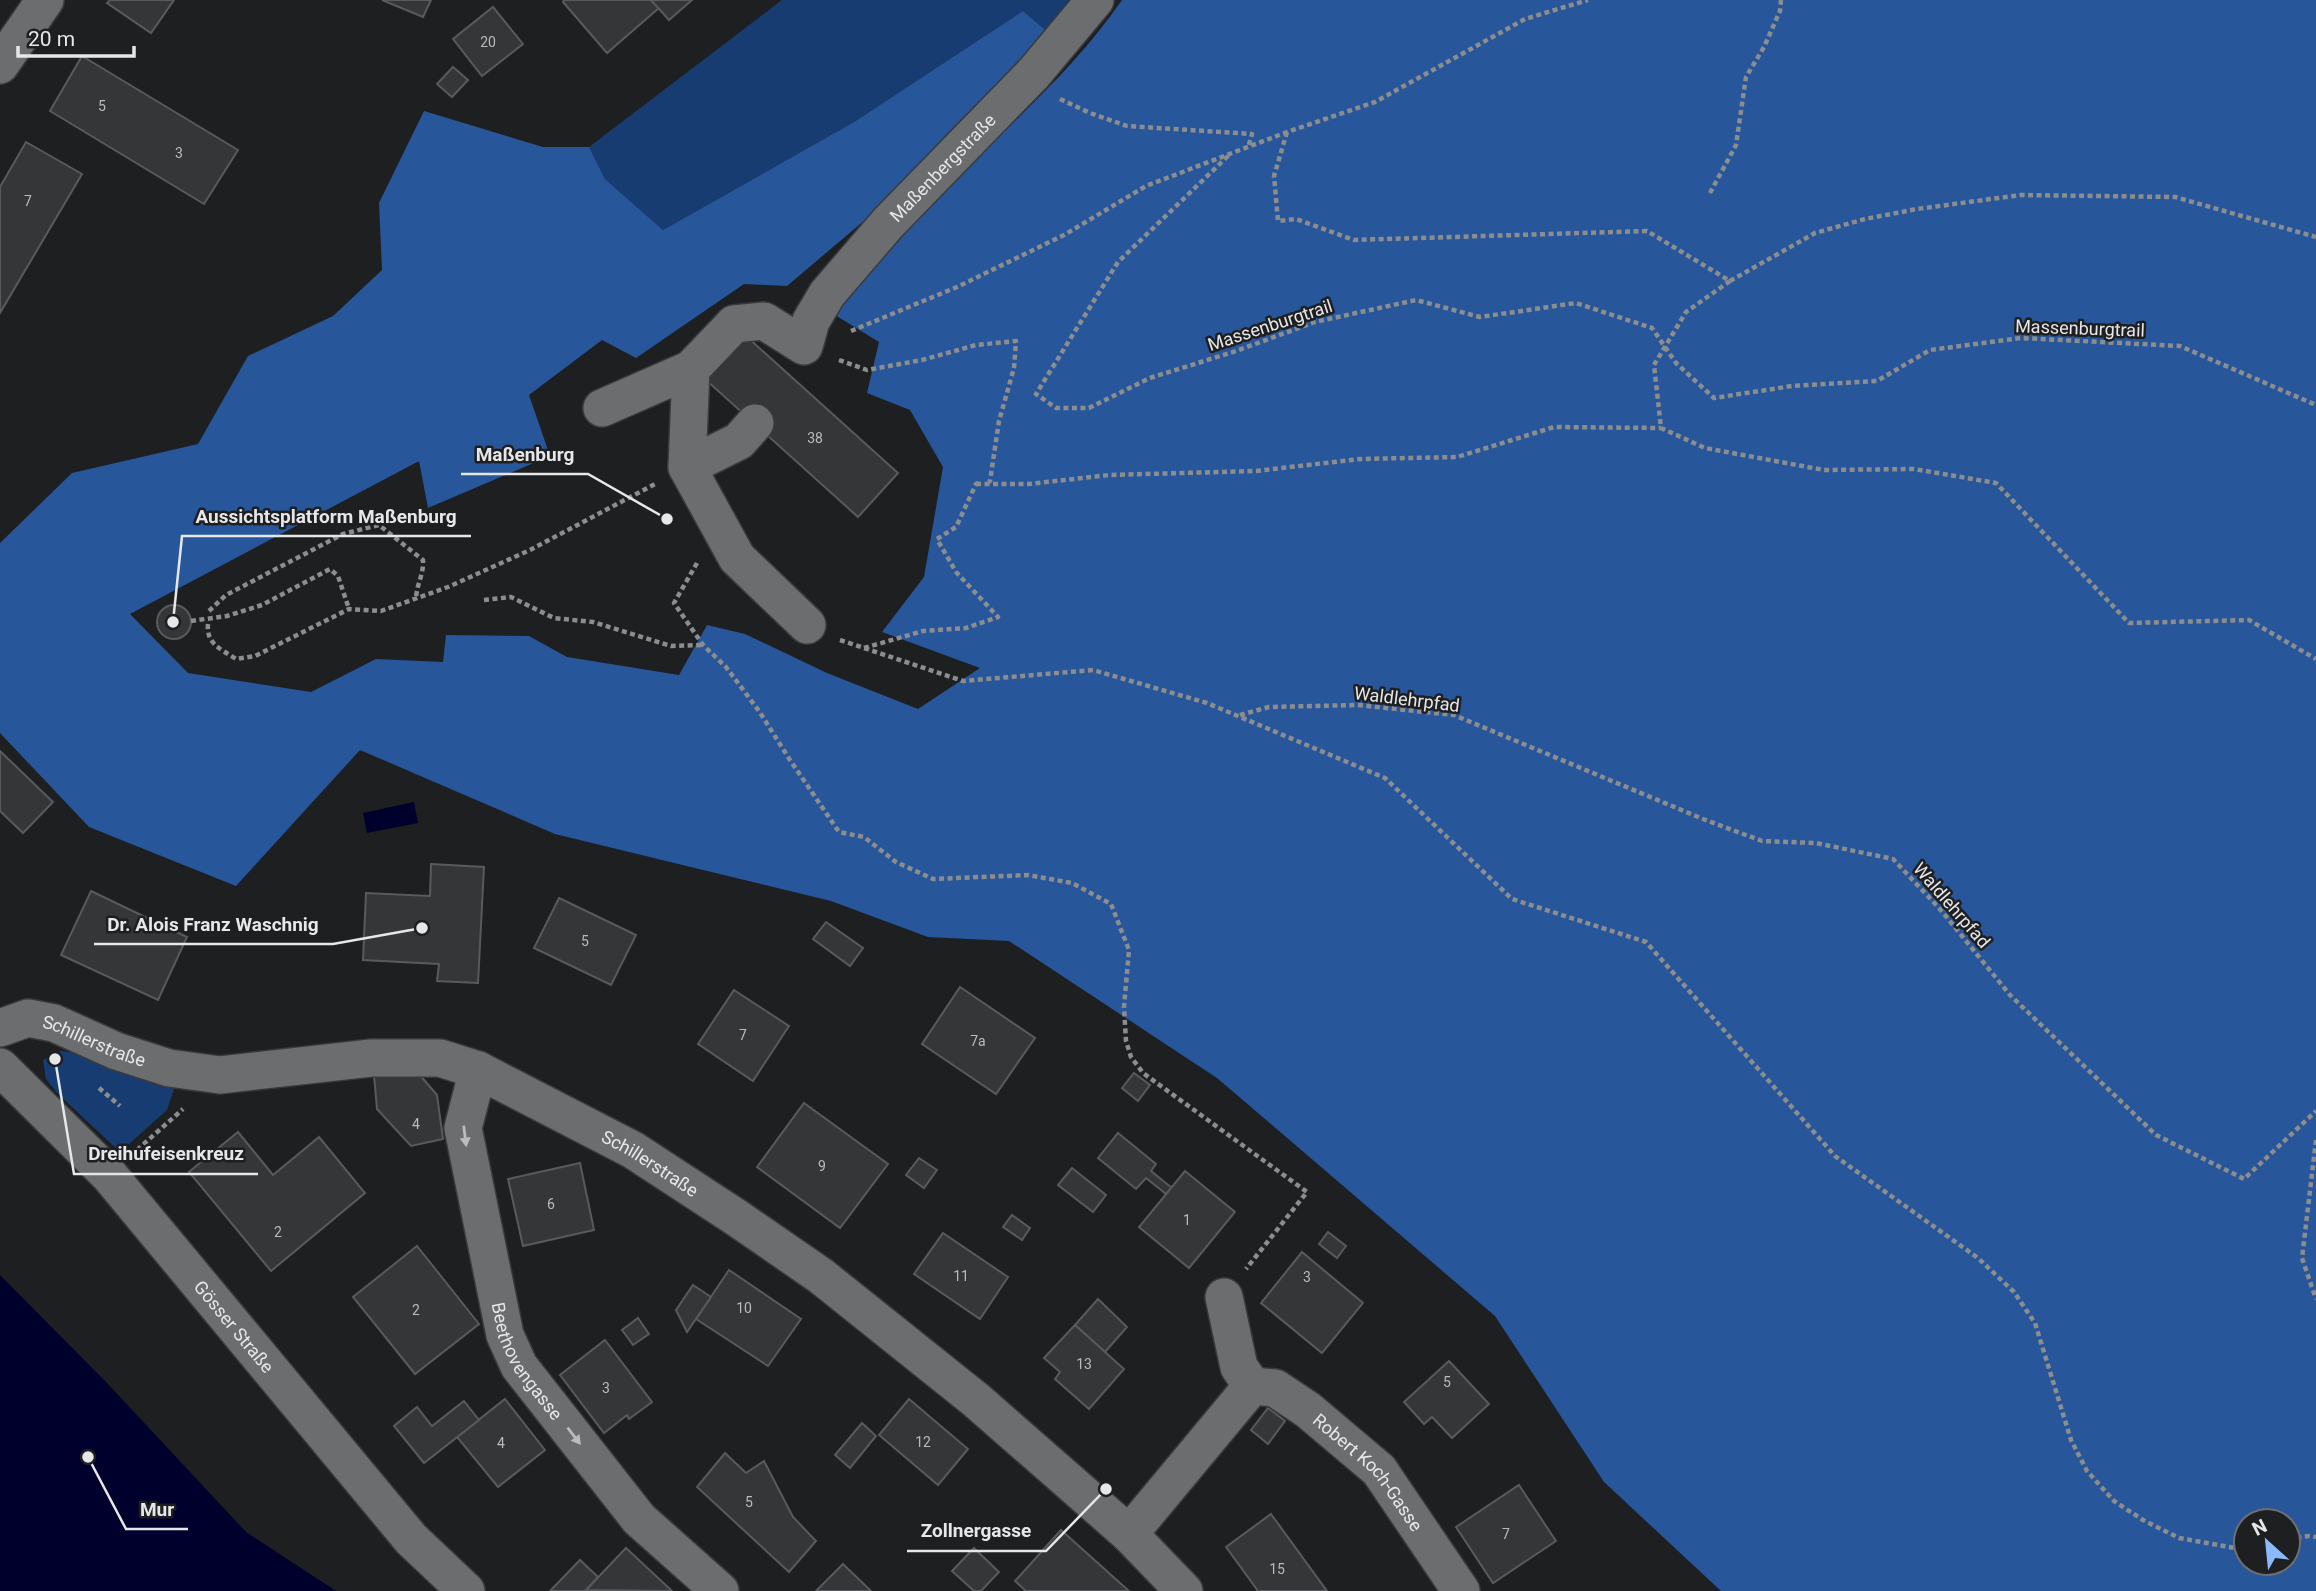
<svg xmlns="http://www.w3.org/2000/svg" width="2316" height="1591" font-family="Roboto,sans-serif">
	<style>
		.green { fill: #173c72 }
		.forest { fill: #27569b; fill-rule: evenodd }
		.water { fill: #00002d }
		.building { fill: #353638; stroke: #595a5d; stroke-width: 2 }
		.lines { fill: none; stroke-linecap: round; stroke-linejoin: round }
		.minor-casing { stroke: #393a3b; stroke-width: 40 }
		.path { stroke: #8c8d8f; stroke-width: 4.5; stroke-dasharray: 5 3.5; stroke-linecap: butt }
		.minor { stroke: #6b6d6f; stroke-width: 37 }
		.oneway { fill: #bcbcbe }
		.labels { text-anchor: middle; dominant-baseline: central; stroke-width: 5; stroke-linejoin: round; paint-order: stroke }
		.number-label { font-size: 14px; fill: #babbbd }
		.street-label { font-size: 18px; fill: #e7e7e9; stroke: #1e1f21 }
		.leader { fill: none; stroke: #e7e7e9; stroke-width: 2.5 }
		.callout-dot { fill: #e7e7e9; stroke: #1e1f21; stroke-width: 2.5 }
		.callout-label { font-size: 19px; text-anchor: middle; font-weight: bold; fill: #e7e7e9; stroke: #1e1f21; stroke-width: 5; stroke-linejoin: round; paint-order: stroke }
	</style>
	<rect width="100%" height="100%" fill="#1e1f21"/>
	<g class="green">
		<polygon points="782,0 1074,0 1049,33 1023,11 854,122 663,230 605,179 589,147"/>
		<path d="M60,1051C106,1056 132,1070 174,1089L167,1110L120,1152L57,1093L46,1079L43,1060Z"/>
	</g>
	<path class="forest" d="M1122,0H2316V1591H1721L1604,1482L1495,1316L1217,1078L1009,941L928,937L831,901L555,834L360,750L236,886L89,827L0,733V543L72,473L198,444L248,356L333,316L382,270L379,203L424,111L543,147H589L605,179L663,230L854,122L1023,11L1049,33L885,203L787,286L744,284L636,358L602,340L529,395L550,456L428,508L419,461L130,614L188,673L311,692L376,659L443,662L446,635L529,636L567,657L679,675L707,625L745,634L827,673L918,709L980,668L882,632L924,577L943,467L910,410L867,393L879,342L835,315C850,294 863,269 881,250C960,166 1056,95 1122,0ZM2246,1521H2288V1563H2246Z"/>
	<g class="water">
		<polygon points="414,802 418,823 367,833 363,813"/>
		<polygon points="0,1275 106,1382 246,1532 336,1591 0,1591"/>
	</g>
	<g class="building">
		<polygon points="110,0 174,0 151,33 107,3"/>
		<polygon points="382,0 431,0 423,17"/>
		<polygon points="564,0 651,0 659,8 607,53 563,2"/>
		<polygon points="651,0 692,0 669,20"/>
		<polygon points="493,7 523,44 482,76 453,39"/>
		<polygon points="82,56 238,150 204,204 50,111"/>
		<polygon points="453,67 468,80 452,97 437,84"/>
		<polygon points="26,142 82,174 0,313 0,187"/>
		<polygon points="746,336 898,473 858,517 706,380"/>
		<circle cx="174" cy="622" r="17"/>
		<polygon points="0,751 53,802 23,833 0,811"/>
		<polygon points="431,864 484,867 478,983 437,981 439,964 363,960 366,893 430,896"/>
		<polygon points="91,891 187,937 158,1000 61,955"/>
		<polygon points="559,898 636,935 611,985 534,948"/>
		<polygon points="826,922 863,948 850,966 813,939"/>
		<polygon points="960,987 1035,1038 996,1094 922,1044"/>
		<polygon points="734,990 789,1026 753,1081 698,1044"/>
		<polygon points="1134,1073 1150,1085 1138,1101 1122,1088"/>
		<polygon points="419,1074 437,1095 443,1139 411,1146 377,1109 374,1075"/>
		<polygon points="804,1103 888,1164 840,1228 757,1167"/>
		<polygon points="238,1132 273,1175 319,1137 365,1193 271,1271 189,1172"/>
		<polygon points="1118,1133 1156,1164 1151,1171 1172,1188 1166,1194 1146,1178 1136,1189 1098,1158"/>
		<polygon points="919,1158 937,1170 924,1188 906,1175"/>
		<polygon points="580,1163 594,1230 523,1246 508,1179"/>
		<polygon points="1072,1168 1106,1195 1093,1212 1058,1185"/>
		<polygon points="1185,1171 1235,1212 1189,1268 1139,1227"/>
		<polygon points="1012,1215 1030,1228 1022,1240 1003,1227"/>
		<polygon points="1328,1232 1346,1246 1337,1258 1319,1244"/>
		<polygon points="943,1233 1008,1277 980,1319 914,1274"/>
		<polygon points="417,1246 479,1324 415,1374 353,1297"/>
		<polygon points="1302,1252 1363,1303 1322,1353 1261,1303"/>
		<polygon points="729,1270 801,1319 768,1366 696,1319"/>
		<polygon points="693,1285 711,1297 687,1332 676,1310"/>
		<polygon points="1098,1299 1127,1327 1105,1352 1075,1325"/>
		<polygon points="638,1318 649,1334 633,1345 622,1330"/>
		<polygon points="1075,1325 1124,1369 1089,1409 1055,1379 1060,1372 1044,1358"/>
		<polygon points="605,1340 652,1402 629,1419 627,1415 604,1433 560,1375"/>
		<polygon points="1449,1361 1489,1404 1452,1438 1432,1417 1424,1424 1404,1402"/>
		<polygon points="505,1399 545,1450 498,1487 457,1437"/>
		<polygon points="909,1399 968,1449 938,1485 879,1435"/>
		<polygon points="464,1401 479,1420 424,1463 394,1426 417,1407 432,1426"/>
		<polygon points="1268,1408 1285,1421 1268,1444 1251,1430"/>
		<polygon points="862,1423 876,1436 850,1468 835,1455"/>
		<polygon points="725,1453 746,1473 764,1461 793,1517 816,1541 789,1572 697,1487"/>
		<polygon points="1519,1485 1556,1541 1493,1583 1456,1527"/>
		<polygon points="1271,1514 1327,1591 1258,1591 1226,1547"/>
		<polygon points="1061,1530 1129,1591 1026,1591 1015,1581"/>
		<polygon points="626,1548 672,1591 586,1590"/>
		<polygon points="974,1548 999,1572 981,1591 974,1591 952,1571"/>
		<polygon points="580,1560 598,1577 585,1591 550,1591"/>
		<polygon points="843,1564 871,1591 816,1591"/>
	</g>
	<g class="lines">
		<defs>
			<g id="minor">
				<polyline points="0,65 45,0"/>
				<polyline points="602,408 691,369"/>
				<polyline points="687,467 739,441 755,423"/>
				<path id="s1" d="M807,625L737,558L687,467L691,369L734,324L764,321L804,346L811,321L827,294L888,223L1034,73L1095,0"/>
				<path id="s2" d="M0,1028L28,1018L54,1023L116,1051L169,1068L220,1075L371,1058H440L478,1070L633,1150L737,1218L821,1276L976,1400L1129,1534L1184,1591"/>
				<path id="s3" d="M0,1067L109,1175L411,1539L466,1591"/>
				<path id="s4" d="M478,1070L463,1128L505,1335L519,1366L639,1519L720,1591"/>
				<polyline points="1224,1297 1239,1367 1252,1386"/>
				<path id="s5" d="M1252,1386L1275,1388L1308,1410L1379,1470L1461,1591"/>
				<polyline points="1129,1534 1252,1386"/>
			</g>
		</defs>
		<use href="#minor" class="minor-casing"/>
		<g class="path">
			<polyline points="1060,99 1090,113 1127,126 1252,134 1248,148"/>
			<polyline points="1287,132 1274,176 1278,221 1296,219 1354,240 1647,231 1730,281 1686,312 1654,365 1661,428 1705,448 1824,470 1914,469 1996,483 2129,623 2249,620 2316,659"/>
			<polyline points="1228,156 1118,262 1036,394 1056,408 1089,408 1150,378 1236,351 1315,322 1416,300 1480,317 1576,303 1652,328 1676,363 1714,398 1792,386 1877,381 1930,350 2021,338 2180,346 2316,405"/>
			<polyline points="1710,193 1736,145 1746,77 1764,47 1780,11 1781,0"/>
			<polyline points="1730,281 1815,233 1865,219 1917,209 2021,195 2175,197 2316,237"/>
			<polyline points="851,331 957,287 1064,235 1146,186 1287,132 1375,102 1525,19 1588,0"/>
			<polyline points="839,360 867,370 922,360 976,345 1016,341 1014,368 999,421 990,481 988,482"/>
			<polyline points="976,484 1029,484 1109,475 1256,471 1360,459 1457,457 1554,427 1661,428"/>
			<polyline points="697,563 674,603 703,645 726,667 759,711 790,760 839,832 864,837 896,862 933,879 1028,875 1072,883 1111,904 1129,950 1124,1007 1126,1041 1131,1057 1143,1073 1307,1192 1246,1269"/>
			<polyline points="484,600 511,597 554,618 593,622 671,646 702,645"/>
			<path d="M209,611L226,595L343,534L379,525L423,560C424,574 417,583 416,598"/>
			<polyline points="191,621 227,616 262,605 330,569 338,576 349,609"/>
			<path d="M208,624C206,644 221,649 236,659L255,656L349,609L381,611L448,587L530,550L655,484"/>
			<polyline points="840,640 963,681 1093,670 1207,703 1385,778 1512,899 1646,942 1835,1156 1978,1258 2014,1292 2035,1323 2071,1440 2087,1471 2114,1501 2143,1520 2179,1538 2235,1548 2246,1546"/>
			<polyline points="864,648 923,631 966,628 998,617 956,572 937,539 956,527 976,484 979,483"/>
			<polyline points="1240,715 1269,707 1358,705 1454,715 1703,819 1762,841 1816,843 1893,859 1940,909 2010,995 2156,1135 2244,1179 2316,1111"/>
			<polyline points="99,1088 120,1106"/>
			<polyline points="2316,1140 2302,1258 2316,1299"/>
			<polyline points="137,1150 183,1109"/>
			<polyline points="2288,1539 2309,1536 2316,1537"/>
		</g>
		<use href="#minor" class="minor"/>
	</g>
	<defs><path id="oneway-solid" d="M-6-.8H1V-3.2L6.5 0L1 3.2V.8H-6Z" transform="scale(1.75)"/></defs>
	<g class="oneway">
		<use href="#oneway-solid" transform="translate(465 1136) rotate(83)"/>
		<use href="#oneway-solid" transform="translate(574 1436) rotate(52)"/>
	</g>
	<g class="labels">
		<g class="number-label">
			<text x="488" y="42">20</text>
			<text x="102" y="106">5</text>
			<text x="179" y="153">3</text>
			<text x="28" y="201">7</text>
			<text x="815" y="438">38</text>
			<text x="585" y="941">5</text>
			<text x="743" y="1035">7</text>
			<text x="978" y="1041">7a</text>
			<text x="416" y="1124">4</text>
			<text x="822" y="1166">9</text>
			<text x="551" y="1204">6</text>
			<text x="1187" y="1220">1</text>
			<text x="278" y="1232">2</text>
			<text x="961" y="1276">11</text>
			<text x="1307" y="1277">3</text>
			<text x="744" y="1308">10</text>
			<text x="416" y="1310">2</text>
			<text x="1084" y="1364">13</text>
			<text x="1447" y="1382">5</text>
			<text x="606" y="1388">3</text>
			<text x="923" y="1442">12</text>
			<text x="501" y="1443">4</text>
			<text x="749" y="1502">5</text>
			<text x="1506" y="1534">7</text>
			<text x="1277" y="1569">15</text>
		</g>
		<g class="street-label">
			<text stroke="none"><textPath href="#s1" startOffset="667">Maßenbergstraße</textPath></text>
			<text transform="translate(1270 325) rotate(-18)">Massenburgtrail</text>
			<text transform="translate(2080 328) rotate(2)">Massenburgtrail</text>
			<text transform="translate(1407 699) rotate(7)">Waldlehrpfad</text>
			<text transform="translate(1952 905) rotate(49)">Waldlehrpfad</text>
			<text stroke="none"><textPath href="#s2" startOffset="100">Schillerstraße</textPath></text>
			<text stroke="none"><textPath href="#s2" startOffset="688">Schillerstraße</textPath></text>
			<text stroke="none"><textPath href="#s3" startOffset="350">Gösser Straße</textPath></text>
			<text stroke="none"><textPath href="#s4" startOffset="304">Beethovengasse</textPath></text>
			<text stroke="none"><textPath href="#s5" startOffset="150">Robert Koch-Gasse</textPath></text>
		</g>
	</g>
	<path class="leader" d="M667 519L588 474H461M173 622L182 536H471M422 928L333 944H94M55 1059L74 1174H258M88 1457L126 1529H188M1106 1489L1046 1551H907"/>
	<g class="callout-dot">
		<circle cx="667" cy="519" r="7"/>
		<circle cx="173" cy="622" r="7"/>
		<circle cx="422" cy="928" r="7"/>
		<circle cx="55" cy="1059" r="7"/>
		<circle cx="88" cy="1457" r="7"/>
		<circle cx="1106" cy="1489" r="7"/>
	</g>
	<g class="callout-label">
		<text x="525" y="461">Maßenburg</text>
		<text x="326" y="523">Aussichtsplatform Maßenburg</text>
		<text x="213" y="931">Dr. Alois Franz Waschnig</text>
		<text x="166" y="1160">Dreihufeisenkreuz</text>
		<text x="157" y="1516">Mur</text>
		<text x="976" y="1537">Zollnergasse</text>
	</g>
	<g transform="translate(2267 1542) rotate(333)"><circle r="33" fill="#1e1f21" stroke="#6e6f71" stroke-width="2"/>
	<path d="M0-5L12 26L0 18L-12 26Z" fill="#8cb9fc"/>
	<text y="-10" font-size="19" font-weight="bold" text-anchor="middle" fill="#e7e7e9">N</text>
	</g>
	<path d="M18 46v10h116v-10" fill="none" stroke="#e7e7e9" stroke-width="3.5"/>
	<text x="28" y="46" font-size="21" fill="#e7e7e9" stroke="#1e1f21" stroke-width="5" paint-order="stroke">20 m</text>
</svg>
